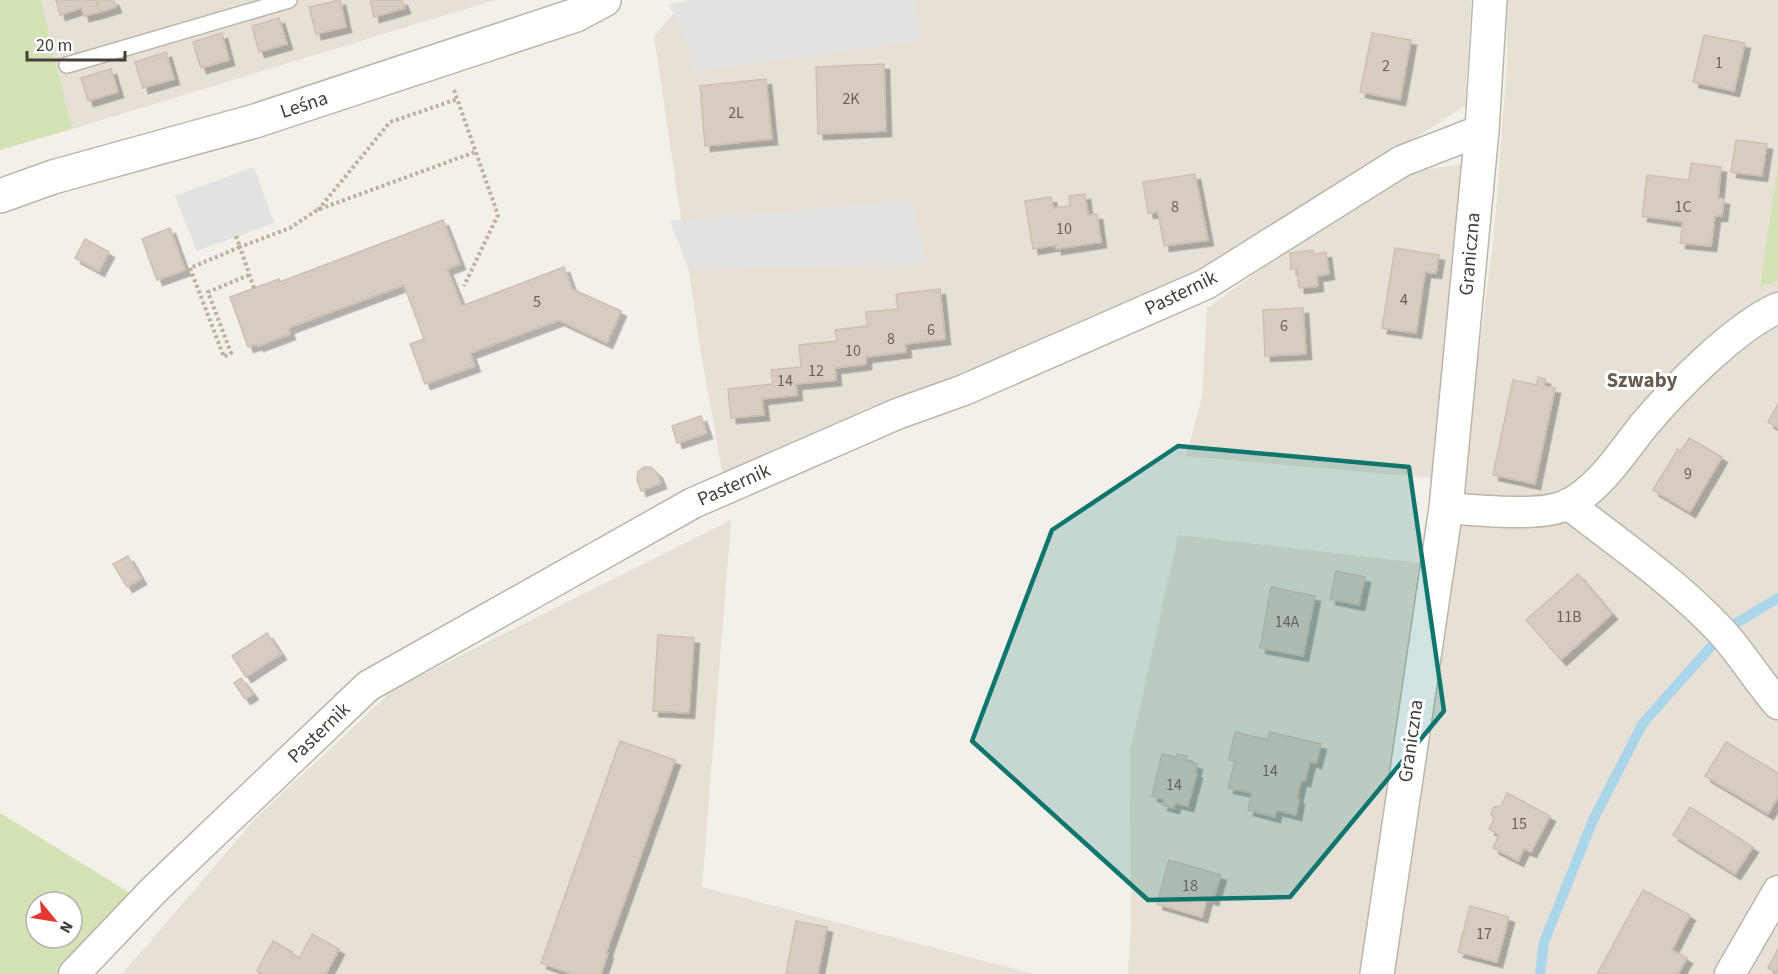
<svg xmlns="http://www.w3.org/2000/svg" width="1778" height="974" font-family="'Source Sans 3',sans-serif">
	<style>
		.residential { fill: #e6e0d7 }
		.green { fill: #d3e3b5; fill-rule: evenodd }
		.parking { fill: #e4e2e0 }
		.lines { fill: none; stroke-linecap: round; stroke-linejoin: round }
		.stream { stroke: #abd6e9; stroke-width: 10 }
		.building { fill: #d6ccc2; stroke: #cdc0b3; stroke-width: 1.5; filter: url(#shadow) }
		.service-casing { stroke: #bdb5ac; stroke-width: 18 }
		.minor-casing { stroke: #bdb5ac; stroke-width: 33 }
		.tertiary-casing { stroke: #bdb5ac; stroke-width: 36 }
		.path { stroke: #bdb09f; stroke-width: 4; stroke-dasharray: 3 3; stroke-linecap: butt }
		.service { stroke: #fff; stroke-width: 15 }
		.minor { stroke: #fff; stroke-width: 30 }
		.tertiary { stroke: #fff; stroke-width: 33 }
		.marked { fill: #0f766e; fill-opacity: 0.2; stroke: #0f766e; stroke-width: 4.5; stroke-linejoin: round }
		.labels { text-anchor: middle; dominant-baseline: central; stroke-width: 6; stroke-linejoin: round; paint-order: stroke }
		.number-label { font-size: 16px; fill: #69625a }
		.street-label { font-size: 20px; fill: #453f38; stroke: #fff }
		.neighbourhood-label { font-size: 21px; font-weight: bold; fill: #675c50; stroke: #fff }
	</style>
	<defs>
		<filter id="shadow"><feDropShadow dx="5.5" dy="5.5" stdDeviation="0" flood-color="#0004"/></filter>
	</defs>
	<rect width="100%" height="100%" fill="#f3efe9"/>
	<g class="residential">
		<polygon points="41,0 495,0 72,129"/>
		<polygon points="686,0 1471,0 1465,106 1202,275 971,370 724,482 701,353 654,36"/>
		<polygon points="1507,0 1778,0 1778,163 1760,287 1778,281 1778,974 1390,974 1460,503 1494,234 1507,63"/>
		<polygon points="1467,164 1431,478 1186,456 1202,397 1207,308 1295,245 1406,172"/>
		<polygon points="731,520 702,887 1034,974 122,974 256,818 394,689"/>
		<polygon points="1178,535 1421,563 1364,974 1128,974 1131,925 1130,752"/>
	</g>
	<g class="green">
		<polygon points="0,0 41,0 72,129 0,150"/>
		<polygon points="1778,163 1778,281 1760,287"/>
		<path d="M0,813L135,896L57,974H0ZM36,902H72V938H36Z"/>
	</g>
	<g class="parking">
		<polygon points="702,0 915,0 920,41 691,72 696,50 690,49 669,4"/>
		<polygon points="254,167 274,223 197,251 175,196"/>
		<polygon points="912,200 927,264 689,271 670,221"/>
	</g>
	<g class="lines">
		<g class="stream">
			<polyline points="1730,627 1778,598"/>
			<polyline points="1540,974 1544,942 1593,820 1643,723 1716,641"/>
		</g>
	</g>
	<g class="building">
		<polygon points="56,0 96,0 100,12 84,16 81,8 60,15"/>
		<polygon points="96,0 113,0 116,7 100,12"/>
		<polygon points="340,0 346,27 316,34 309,7"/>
		<polygon points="370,0 402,0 405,8 374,17"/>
		<polygon points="279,18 287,44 259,52 252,26"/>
		<polygon points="222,33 229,60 201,68 193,42"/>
		<polygon points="1372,33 1411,40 1400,100 1360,92"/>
		<polygon points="1704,35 1745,43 1734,91 1693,82"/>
		<polygon points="166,52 174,79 143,88 135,62"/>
		<polygon points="884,64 886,131 818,134 816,67"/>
		<polygon points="111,69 118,92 88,101 81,78"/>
		<polygon points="766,79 772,139 705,146 700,86"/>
		<polygon points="1736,140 1767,144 1762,176 1731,172"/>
		<polygon points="1691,163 1721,167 1718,198 1724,199 1722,216 1715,216 1711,246 1680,243 1683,222 1642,216 1647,175 1689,180"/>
		<polygon points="1195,174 1208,240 1164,246 1158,212 1148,213 1143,182"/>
		<polygon points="1085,194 1088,215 1097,214 1101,242 1056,249 1056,245 1033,249 1025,201 1051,197 1053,208 1070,206 1069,196"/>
		<polygon points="443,220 460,264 447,269 462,306 564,267 572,289 621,311 607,343 559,320 470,353 475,366 425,384 410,344 424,339 404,285 288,328 290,334 258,346 257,344 248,347 230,297 279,279 280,282"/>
		<polygon points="170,228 185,270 157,280 142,239"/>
		<polygon points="85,239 109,252 99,271 75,258"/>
		<polygon points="1395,248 1439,255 1436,273 1425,272 1416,333 1382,328"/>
		<polygon points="1313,250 1314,254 1326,252 1329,274 1317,276 1318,286 1299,288 1297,268 1291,269 1290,253"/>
		<polygon points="940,289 945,339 905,344 906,352 866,357 866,364 835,368 836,380 796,384 797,395 762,399 764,415 731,418 728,389 773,384 771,370 801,367 799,345 837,341 835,330 867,326 866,312 898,309 896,294"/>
		<polygon points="1303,308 1306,354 1265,356 1263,310"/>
		<polygon points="1538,377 1545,379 1544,386 1555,388 1535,484 1493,475 1513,380 1537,385"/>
		<polygon points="1778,404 1778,428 1768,422"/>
		<polygon points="701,416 707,433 677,443 672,426"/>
		<polygon points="1689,438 1722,457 1690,512 1653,490 1678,449 1681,451"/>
		<polygon points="644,467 651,467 657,473 661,483 641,491 637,480 638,472"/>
		<polygon points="128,556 141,579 127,587 113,564"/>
		<polygon points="1336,571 1365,577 1359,605 1330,599"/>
		<polygon points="1578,574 1612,614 1561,660 1526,620"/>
		<polygon points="1271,587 1315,596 1303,656 1260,648"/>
		<polygon points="267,633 281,654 246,677 232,656"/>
		<polygon points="658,635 694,638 689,713 653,711"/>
		<polygon points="241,678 253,694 245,699 234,683"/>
		<polygon points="1235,732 1268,740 1270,732 1321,744 1316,763 1310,761 1305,781 1301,780 1297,798 1299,799 1296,815 1276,810 1275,817 1248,810 1252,793 1228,788 1235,761 1229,760"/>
		<polygon points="620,741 675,760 606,953 608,953 601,974 572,974 541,963"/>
		<polygon points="1726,742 1778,773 1778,797 1768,814 1705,776"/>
		<polygon points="1162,754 1176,757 1177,754 1187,756 1186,761 1197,764 1195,772 1197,773 1188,806 1175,803 1174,808 1162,805 1164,799 1152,796"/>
		<polygon points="1507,793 1550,816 1531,852 1524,849 1518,861 1493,848 1499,835 1489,829 1494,819 1491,813 1494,807 1501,806"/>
		<polygon points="1690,807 1753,847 1735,874 1673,835"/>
		<polygon points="1169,860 1221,875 1213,900 1207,898 1202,917 1157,904"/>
		<polygon points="1643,890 1690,915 1672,950 1687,958 1678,974 1597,974"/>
		<polygon points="1470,906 1509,917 1497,962 1458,952"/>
		<polygon points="796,921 827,927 818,974 786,974"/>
		<polygon points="312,934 339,949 326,974 258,974 260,972 257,970 273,941 293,952 292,954 299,959"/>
		<polygon points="1778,949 1778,974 1776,974 1777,973 1768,968"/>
	</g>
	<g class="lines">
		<defs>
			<polyline id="service" points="67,65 289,0"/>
			<g id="minor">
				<path d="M1568,504C1621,545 1676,583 1721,631C1742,654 1758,681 1778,704"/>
				<path d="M1446,508C1478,510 1542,518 1569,504C1601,487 1622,452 1644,425C1675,388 1735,327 1778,308"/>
				<polyline points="74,974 153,891 368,686 693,503 897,414 964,390 1206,284 1402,161 1482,130"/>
				<polyline points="1730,974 1778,891"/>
			</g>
			<g id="tertiary">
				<polyline points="0,196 53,177 255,121 576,15 604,0"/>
				<polyline points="1377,974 1446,508 1482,130 1490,0"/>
			</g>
		</defs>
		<use href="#service" class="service-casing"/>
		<use href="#minor" class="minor-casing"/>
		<use href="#tertiary" class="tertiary-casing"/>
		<g class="path">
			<polyline points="454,90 498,215 464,286"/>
			<polyline points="318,210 390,122 458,99"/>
			<polyline points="236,236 240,247 190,268 224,357 231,353 208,292 249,275"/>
			<polyline points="254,288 240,247 290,228 317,210 475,152"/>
		</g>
		<use href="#service" class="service"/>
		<use href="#minor" class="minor"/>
		<use href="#tertiary" class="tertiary"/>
	</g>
	<path class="marked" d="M1178,446L1409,467L1444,711L1290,897L1148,900L972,741L1052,530Z"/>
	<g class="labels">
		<g class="number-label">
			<text x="1719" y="63">1</text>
			<text x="1386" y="66">2</text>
			<text x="851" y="99">2K</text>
			<text x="736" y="113">2L</text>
			<text x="1175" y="207">8</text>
			<text x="1683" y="207">1C</text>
			<text x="1064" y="229">10</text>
			<text x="1404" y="300">4</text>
			<text x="537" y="302">5</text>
			<text x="1284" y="326">6</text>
			<text x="931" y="330">6</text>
			<text x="891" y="339">8</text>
			<text x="853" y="351">10</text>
			<text x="816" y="371">12</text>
			<text x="785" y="381">14</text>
			<text x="1688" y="474">9</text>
			<text x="1569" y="617">11B</text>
			<text x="1287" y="622">14A</text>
			<text x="1270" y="771">14</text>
			<text x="1174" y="785">14</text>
			<text x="1519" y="824">15</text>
			<text x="1190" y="886">18</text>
			<text x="1484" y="934">17</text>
		</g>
		<g class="street-label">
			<text transform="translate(304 105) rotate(-18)">Leśna</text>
			<text transform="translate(1470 254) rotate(-85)">Graniczna</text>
			<text transform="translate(1181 293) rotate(-26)">Pasternik</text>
			<text transform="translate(734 485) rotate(-24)">Pasternik</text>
			<text transform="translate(319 733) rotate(-44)">Pasternik</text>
			<text transform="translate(1411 741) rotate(-82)">Graniczna</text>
		</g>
		<g class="neighbourhood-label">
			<text x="1642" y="380">Szwaby</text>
		</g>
	</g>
	<g transform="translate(54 920) rotate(120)"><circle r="28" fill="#ffffff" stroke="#b5b2af" stroke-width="1.5"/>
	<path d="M0-4.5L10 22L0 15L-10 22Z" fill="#e5372e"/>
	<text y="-9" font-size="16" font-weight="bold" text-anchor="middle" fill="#453f38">N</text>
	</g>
	<path d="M27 51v9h98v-9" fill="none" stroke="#453f38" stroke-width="3"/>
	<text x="36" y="51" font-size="18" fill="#453f38" stroke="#ffffff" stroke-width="4.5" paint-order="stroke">20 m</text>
</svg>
